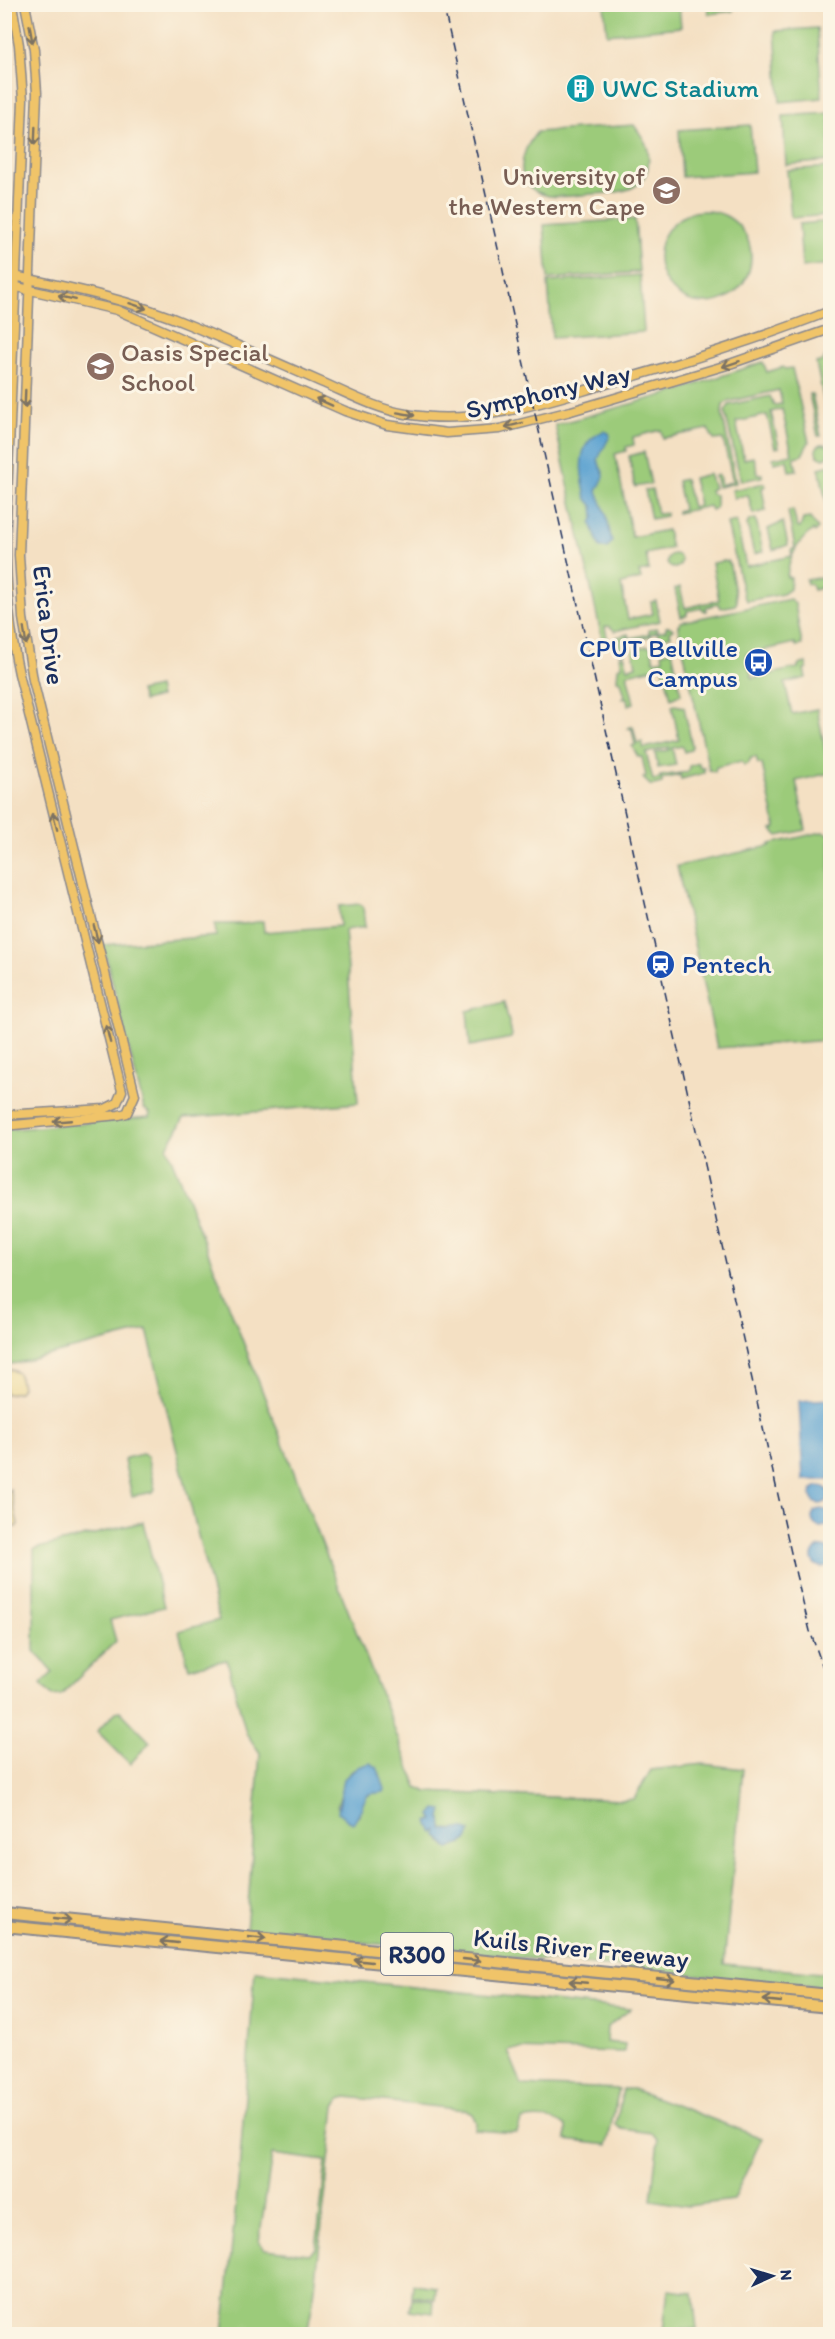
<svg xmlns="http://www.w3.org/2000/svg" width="835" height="2339" font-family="Itim,sans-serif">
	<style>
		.green { fill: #9ccb7a; stroke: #5c7d6c; stroke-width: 1.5; fill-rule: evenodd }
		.sand { fill: #eeda9e; stroke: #84847e; stroke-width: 1.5 }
		.water { fill: #5aa1d0; stroke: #3a6897; stroke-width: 1.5 }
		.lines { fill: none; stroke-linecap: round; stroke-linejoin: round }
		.major-casing { stroke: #888890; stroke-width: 11 }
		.highway-casing { stroke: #888890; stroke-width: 14 }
		.major { stroke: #f0c469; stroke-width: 8 }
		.highway { stroke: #f0c469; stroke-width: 10 }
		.rail { stroke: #1b2f5e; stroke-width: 1.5; stroke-dasharray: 9 4.5; stroke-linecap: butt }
		.oneway { stroke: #7b7263 }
		.labels { text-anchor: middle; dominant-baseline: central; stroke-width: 6; stroke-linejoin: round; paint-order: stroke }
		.shield { fill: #fcf5e5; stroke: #5e6a86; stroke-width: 1.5 }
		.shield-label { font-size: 24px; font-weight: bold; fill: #1b2f5e }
		.culture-label { font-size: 26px; fill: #0d838f; stroke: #fcf5e5; text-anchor: start }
		.education-label { font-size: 26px; fill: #785e54; stroke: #fcf5e5; text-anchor: end }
		.street-label { font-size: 26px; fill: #1b2f5e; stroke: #fcf5e5 }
		.transit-label { font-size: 26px; fill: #164399; stroke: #fcf5e5; text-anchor: end }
	</style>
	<rect width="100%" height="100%" fill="#fcf5e5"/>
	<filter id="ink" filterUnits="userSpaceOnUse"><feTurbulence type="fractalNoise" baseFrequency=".0167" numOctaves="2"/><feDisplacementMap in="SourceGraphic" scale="12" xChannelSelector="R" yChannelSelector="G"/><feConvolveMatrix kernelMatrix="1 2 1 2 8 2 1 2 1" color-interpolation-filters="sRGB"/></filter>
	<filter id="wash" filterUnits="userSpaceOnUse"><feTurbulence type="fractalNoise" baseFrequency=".008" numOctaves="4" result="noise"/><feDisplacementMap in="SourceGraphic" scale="24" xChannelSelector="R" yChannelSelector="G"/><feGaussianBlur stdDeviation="1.35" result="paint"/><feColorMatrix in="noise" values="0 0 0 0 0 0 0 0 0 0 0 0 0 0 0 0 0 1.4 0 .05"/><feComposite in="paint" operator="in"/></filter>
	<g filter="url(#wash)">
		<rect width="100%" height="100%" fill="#f4e0c3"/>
		<g class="green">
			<polygon points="604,5 679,5 681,27 607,34"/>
			<polygon points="707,5 732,5 733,11 709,14"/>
			<polygon points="817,28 822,98 780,102 775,31"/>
			<polygon points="830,113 830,161 786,165 783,116"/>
			<path d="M634,125C638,131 643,137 646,144C649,151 649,160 648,167C642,194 613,193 591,194C577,195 559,199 545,195C511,185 520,152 537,132Z"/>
			<polygon points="750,125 754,172 682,177 679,130"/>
			<polygon points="830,167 830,215 791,218 787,170"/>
			<circle cx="705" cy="257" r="46"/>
			<polygon points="635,219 639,272 548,279 544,225"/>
			<polygon points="830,221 830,264 802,267 799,224"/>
			<polygon points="640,275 644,332 552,338 548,282"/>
			<polygon points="830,350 830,429 816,363 823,361"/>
			<polygon points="763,362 767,372 783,367 785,369 792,368 809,442 802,455 794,457 797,470 789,471 787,460 774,463 773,458 792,454 782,409 771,412 779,447 775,448 767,415 736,422 744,459 754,457 758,474 762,474 762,477 741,481 725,412 729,405 770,396 774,405 782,404 779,390 727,402 723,405 722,413 736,483 718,487 715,476 719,475 721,485 733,481 723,439 714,440 708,429 663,438 661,430 633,437 634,445 626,447 626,451 615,454 632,537 667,530 671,548 646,554 649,570 639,572 641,579 621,584 628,619 653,614 651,602 656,601 660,621 615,631 609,626 605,627 609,646 604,648 555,425 674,392"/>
			<polygon points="809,394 812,394 821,436 818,436"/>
			<circle cx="823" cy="451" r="7"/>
			<polygon points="644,452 651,484 635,487 629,456"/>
			<polygon points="830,465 830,519 819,468"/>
			<polygon points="709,474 714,488 710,490 711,494 716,495 716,508 711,510 709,506 677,513 677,511 683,509 677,481 685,479 692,507 699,505 693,478"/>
			<polygon points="764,483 766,486 762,488 766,511 753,514 748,495 734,498 732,490"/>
			<polygon points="652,489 657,514 666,513 666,516 651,519 645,490"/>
			<path d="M793,510L797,527L800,528L803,519L810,518L818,529L815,532L813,530C798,541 789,558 787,577L791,578L790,589L783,594L747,601L744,597L727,523L736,521L746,566L792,556L791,550L795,548L788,511Z"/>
			<polygon points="756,519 763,552 754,554 747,524 750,520"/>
			<polygon points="783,522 788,545 773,550 768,529"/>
			<circle cx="674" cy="561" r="7"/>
			<polygon points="724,561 729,561 737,602 735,605 721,608 719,604 706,607 706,611 704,611 702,608 687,611 687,615 681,617 675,589 680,587 685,608 719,600 712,563"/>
			<polygon points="822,577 823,579 830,577 830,586 813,590 811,584 807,584 806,580"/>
			<polygon points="790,599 795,604 802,645 796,646 795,643 747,654 752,678 798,668 798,665 806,663 807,668 804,669 806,678 785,683 792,714 817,709 830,773 796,781 806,830 778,836 772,830 776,828 762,764 758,764 756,757 751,758 748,764 744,765 742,761 716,767 715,772 709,770 678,626 681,622"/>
			<polygon points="669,626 673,629 670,632 671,636 659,638 657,632 650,634 651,636 630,641 629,638 621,640 624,653 619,653 617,645 614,645 614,641 617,637 628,634 630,638 649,634 649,630 656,628 658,632 666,630 666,627"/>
			<polygon points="647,646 651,647 654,661 663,659 662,653 672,650 681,694 671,699 663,666 627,674 634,703 628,705 627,698 621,699 625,696 621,681 617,680 618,668 622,666 620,656 624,655 628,668 636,666 633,651 634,649"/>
			<polygon points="158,687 160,697 143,701 140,691"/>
			<polygon points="675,705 684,707 692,746 691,750 684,752 682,746 672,748 676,765 658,768 655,753 669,750 669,747 646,753 653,780 660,779 660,776 688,772 689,766 699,763 700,768 704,768 704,773 681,779 680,775 662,779 662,783 651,786 643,778 646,776 642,757 638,757 632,746 635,745 632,729 628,728 633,726 637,743 642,742 644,748 679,740 672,706"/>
			<polygon points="822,832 830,834 830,1040 717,1048 677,866 770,846 770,844"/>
			<path d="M360,904L363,907L365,927L345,930L358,1103L184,1118L167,1147L417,1787L427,1792L622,1800L634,1799L651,1770L703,1764L743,1769L724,1964L830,1974V1988L246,1931L260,1753L246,1733L227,1660L189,1668L179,1631L219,1620L147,1330L18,1363L10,1364L5,1361L4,1130L149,1117L150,1113L144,1108L139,1089L103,945L216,936L215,924H243L263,921L264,932L340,926L339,906ZM366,1766L380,1773L378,1792C364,1794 361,1802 359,1816L347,1820L337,1806C345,1787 340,1770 366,1766ZM442,1813L440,1821L442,1829L466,1830L467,1840C460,1846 454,1847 445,1846L437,1835L438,1831L435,1832L429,1821L434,1820L431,1815Z"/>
			<polygon points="504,1002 512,1035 511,1038 470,1046 467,1011"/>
			<polygon points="142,1454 147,1456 155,1489 153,1492 132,1496 124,1461 126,1458"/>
			<polygon points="143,1522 164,1607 110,1620 116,1641 61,1695 52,1696 41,1684 53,1672 34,1651 34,1549"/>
			<polygon points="120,1711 150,1742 130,1764 97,1731 116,1712"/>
			<path d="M255,1971L631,2009L607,2027L606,2042L625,2044L624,2052L511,2049L508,2051L522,2085L619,2089L607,2145L566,2140V2127C557,2117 533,2117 521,2120L517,2133L475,2130L476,2122L472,2114L465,2110L347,2097L340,2099L335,2107L314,2296L307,2334H223L238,2184ZM272,2154L326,2161L316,2248L309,2254L265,2249L259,2242Z"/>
			<polygon points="623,2089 633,2089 762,2138 733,2200 687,2206 651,2200 658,2140 652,2133 622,2129 616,2125"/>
			<polygon points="413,2284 436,2287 435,2299 412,2296"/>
			<polygon points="668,2290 693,2293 697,2329 663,2331"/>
			<polygon points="412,2298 434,2301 433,2313 410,2310"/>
		</g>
		<g class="sand">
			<path d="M5,1368C20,1372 19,1372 22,1388L19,1392L5,1394Z"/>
			<polygon points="10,1489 18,1524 16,1527 8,1527 5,1521 5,1494"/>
		</g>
		<g class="water">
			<path d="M604,431L609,433L610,436L598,459C602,480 610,466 597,491L606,514L612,542L607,548H600L591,523L594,517L593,506C583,497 586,494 583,482C579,460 581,440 604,431Z"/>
			<polygon points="829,1399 830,1480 803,1480 799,1401"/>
			<circle cx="820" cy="1495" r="9"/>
			<circle cx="821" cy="1518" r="9"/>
			<circle cx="822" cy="1557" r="10"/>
			<path d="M370,1763L377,1767L385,1789L384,1792L369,1794C360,1804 362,1814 353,1823L347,1820L338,1812L344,1779L358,1767Z"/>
			<path d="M436,1809L443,1810L441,1817L442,1829C452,1833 460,1825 470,1831L467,1840L449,1849L437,1835V1830L433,1833L428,1822L434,1820L431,1815Z"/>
		</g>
	</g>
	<g filter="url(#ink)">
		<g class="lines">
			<defs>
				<g id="major">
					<path d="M4,274C69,287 132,300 192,326C235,344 278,363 321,382C349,394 376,409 406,414C477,427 543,402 610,383C685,362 759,339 830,311"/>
					<polyline points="4,284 117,310 345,411 387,425 447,433 500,429 571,411 724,366 830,329"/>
					<path d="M4,1115L105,1109L117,1103L122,1091L19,674C8,624 5,575 6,524L23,100L19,45L12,4"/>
					<polyline points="4,1126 119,1115 127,1113 135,1095 33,680 23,618 19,555 37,93 34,50 25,4"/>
				</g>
				<g id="highway">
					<polyline points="4,1913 830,1995"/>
					<polyline points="4,1926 830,2007"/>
				</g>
			</defs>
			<use href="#major" class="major-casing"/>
			<use href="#highway" class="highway-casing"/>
			<use href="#major" class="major"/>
			<use href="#highway" class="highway"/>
			<polyline class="rail" points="443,4 796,1575 810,1631 830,1687"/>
		</g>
		<defs><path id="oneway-shaft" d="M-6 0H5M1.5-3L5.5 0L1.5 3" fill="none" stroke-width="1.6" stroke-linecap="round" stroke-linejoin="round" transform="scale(1.5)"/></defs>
		<g class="oneway">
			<use href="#oneway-shaft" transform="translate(31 34) rotate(80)"/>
			<use href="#oneway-shaft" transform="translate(35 136) rotate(92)"/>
			<use href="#oneway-shaft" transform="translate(67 298) rotate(-168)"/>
			<use href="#oneway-shaft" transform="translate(138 306) rotate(18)"/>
			<use href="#oneway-shaft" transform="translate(731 364) rotate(162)"/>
			<use href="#oneway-shaft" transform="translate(25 399) rotate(92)"/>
			<use href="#oneway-shaft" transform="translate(324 402) rotate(-156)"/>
			<use href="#oneway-shaft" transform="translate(406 414) rotate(10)"/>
			<use href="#oneway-shaft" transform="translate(514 425) rotate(166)"/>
			<use href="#oneway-shaft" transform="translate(25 636) rotate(81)"/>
			<use href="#oneway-shaft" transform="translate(55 821) rotate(-104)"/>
			<use href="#oneway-shaft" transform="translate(96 934) rotate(76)"/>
			<use href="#oneway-shaft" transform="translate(108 1034) rotate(-104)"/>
			<use href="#oneway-shaft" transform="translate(62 1121) rotate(175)"/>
			<use href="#oneway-shaft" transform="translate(63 1919) rotate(6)"/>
			<use href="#oneway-shaft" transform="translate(257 1938) rotate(6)"/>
			<use href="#oneway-shaft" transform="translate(169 1942) rotate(-174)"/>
			<use href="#oneway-shaft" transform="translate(472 1960) rotate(6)"/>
			<use href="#oneway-shaft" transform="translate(363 1961) rotate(-174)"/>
			<use href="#oneway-shaft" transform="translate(666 1979) rotate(6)"/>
			<use href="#oneway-shaft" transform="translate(578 1982) rotate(-175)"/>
			<use href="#oneway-shaft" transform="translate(772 2001) rotate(-174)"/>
		</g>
	</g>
	<defs>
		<symbol id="building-disc" viewBox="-11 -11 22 22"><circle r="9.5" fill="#0f9aa8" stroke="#fcf5e5"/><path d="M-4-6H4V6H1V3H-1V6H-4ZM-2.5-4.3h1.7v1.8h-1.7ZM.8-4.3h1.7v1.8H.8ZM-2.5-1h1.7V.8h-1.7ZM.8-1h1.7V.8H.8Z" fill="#fff"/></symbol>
		<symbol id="university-disc" viewBox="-11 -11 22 22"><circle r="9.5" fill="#8d6e63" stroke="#fcf5e5"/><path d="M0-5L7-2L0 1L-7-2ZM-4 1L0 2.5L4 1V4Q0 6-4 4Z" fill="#fff"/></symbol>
		<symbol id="school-disc" viewBox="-11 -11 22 22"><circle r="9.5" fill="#8d6e63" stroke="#fcf5e5"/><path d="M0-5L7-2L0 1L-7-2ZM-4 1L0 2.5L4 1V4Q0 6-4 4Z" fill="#fff"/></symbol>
		<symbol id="bus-disc" viewBox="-11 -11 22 22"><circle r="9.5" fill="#1a4fb4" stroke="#fcf5e5"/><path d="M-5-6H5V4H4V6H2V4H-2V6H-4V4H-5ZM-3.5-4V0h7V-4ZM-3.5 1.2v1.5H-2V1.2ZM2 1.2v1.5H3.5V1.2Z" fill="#fff"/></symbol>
		<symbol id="station-disc" viewBox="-11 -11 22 22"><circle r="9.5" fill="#1a4fb4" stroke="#fcf5e5"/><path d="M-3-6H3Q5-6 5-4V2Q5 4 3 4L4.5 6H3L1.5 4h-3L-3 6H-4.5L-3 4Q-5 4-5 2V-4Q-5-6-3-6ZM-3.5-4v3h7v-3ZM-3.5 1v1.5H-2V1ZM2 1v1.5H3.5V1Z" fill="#fff"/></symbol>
	</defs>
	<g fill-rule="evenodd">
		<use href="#building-disc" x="564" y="72" width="33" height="33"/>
		<use href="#university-disc" x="650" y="174" width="33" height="33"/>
		<use href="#school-disc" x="84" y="350" width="33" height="33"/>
		<use href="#bus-disc" x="742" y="646" width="33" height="33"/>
		<use href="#station-disc" x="644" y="948" width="33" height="33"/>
	</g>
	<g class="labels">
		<rect class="shield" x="381" y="1933" width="72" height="42" rx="4.5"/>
		<g class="shield-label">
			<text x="417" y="1954">R300</text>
		</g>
		<g class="culture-label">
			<text x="602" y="88">UWC Stadium</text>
		</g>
		<g class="education-label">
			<text x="645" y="176">University of<tspan x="645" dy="30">the Western Cape</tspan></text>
			<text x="121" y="352" text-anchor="start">Oasis Special<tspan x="121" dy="30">School</tspan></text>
		</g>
		<g class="street-label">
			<text transform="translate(548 391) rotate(-13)">Symphony Way</text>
			<text transform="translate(49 625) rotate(83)">Erica Drive</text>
			<text transform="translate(581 1948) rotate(6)">Kuils River Freeway</text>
		</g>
		<g class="transit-label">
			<text x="738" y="648">CPUT Bellville<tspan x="738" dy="30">Campus</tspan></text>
			<text x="682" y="964" text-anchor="start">Pentech</text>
		</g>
	</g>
	<rect width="835" height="2339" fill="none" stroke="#fcf5e5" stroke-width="24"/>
	<g transform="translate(772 2276) rotate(86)" stroke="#fcf5e5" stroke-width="4.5" paint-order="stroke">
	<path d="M0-4.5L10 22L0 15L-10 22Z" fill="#1b2f5e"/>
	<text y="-9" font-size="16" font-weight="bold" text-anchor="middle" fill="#1b2f5e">N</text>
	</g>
</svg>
